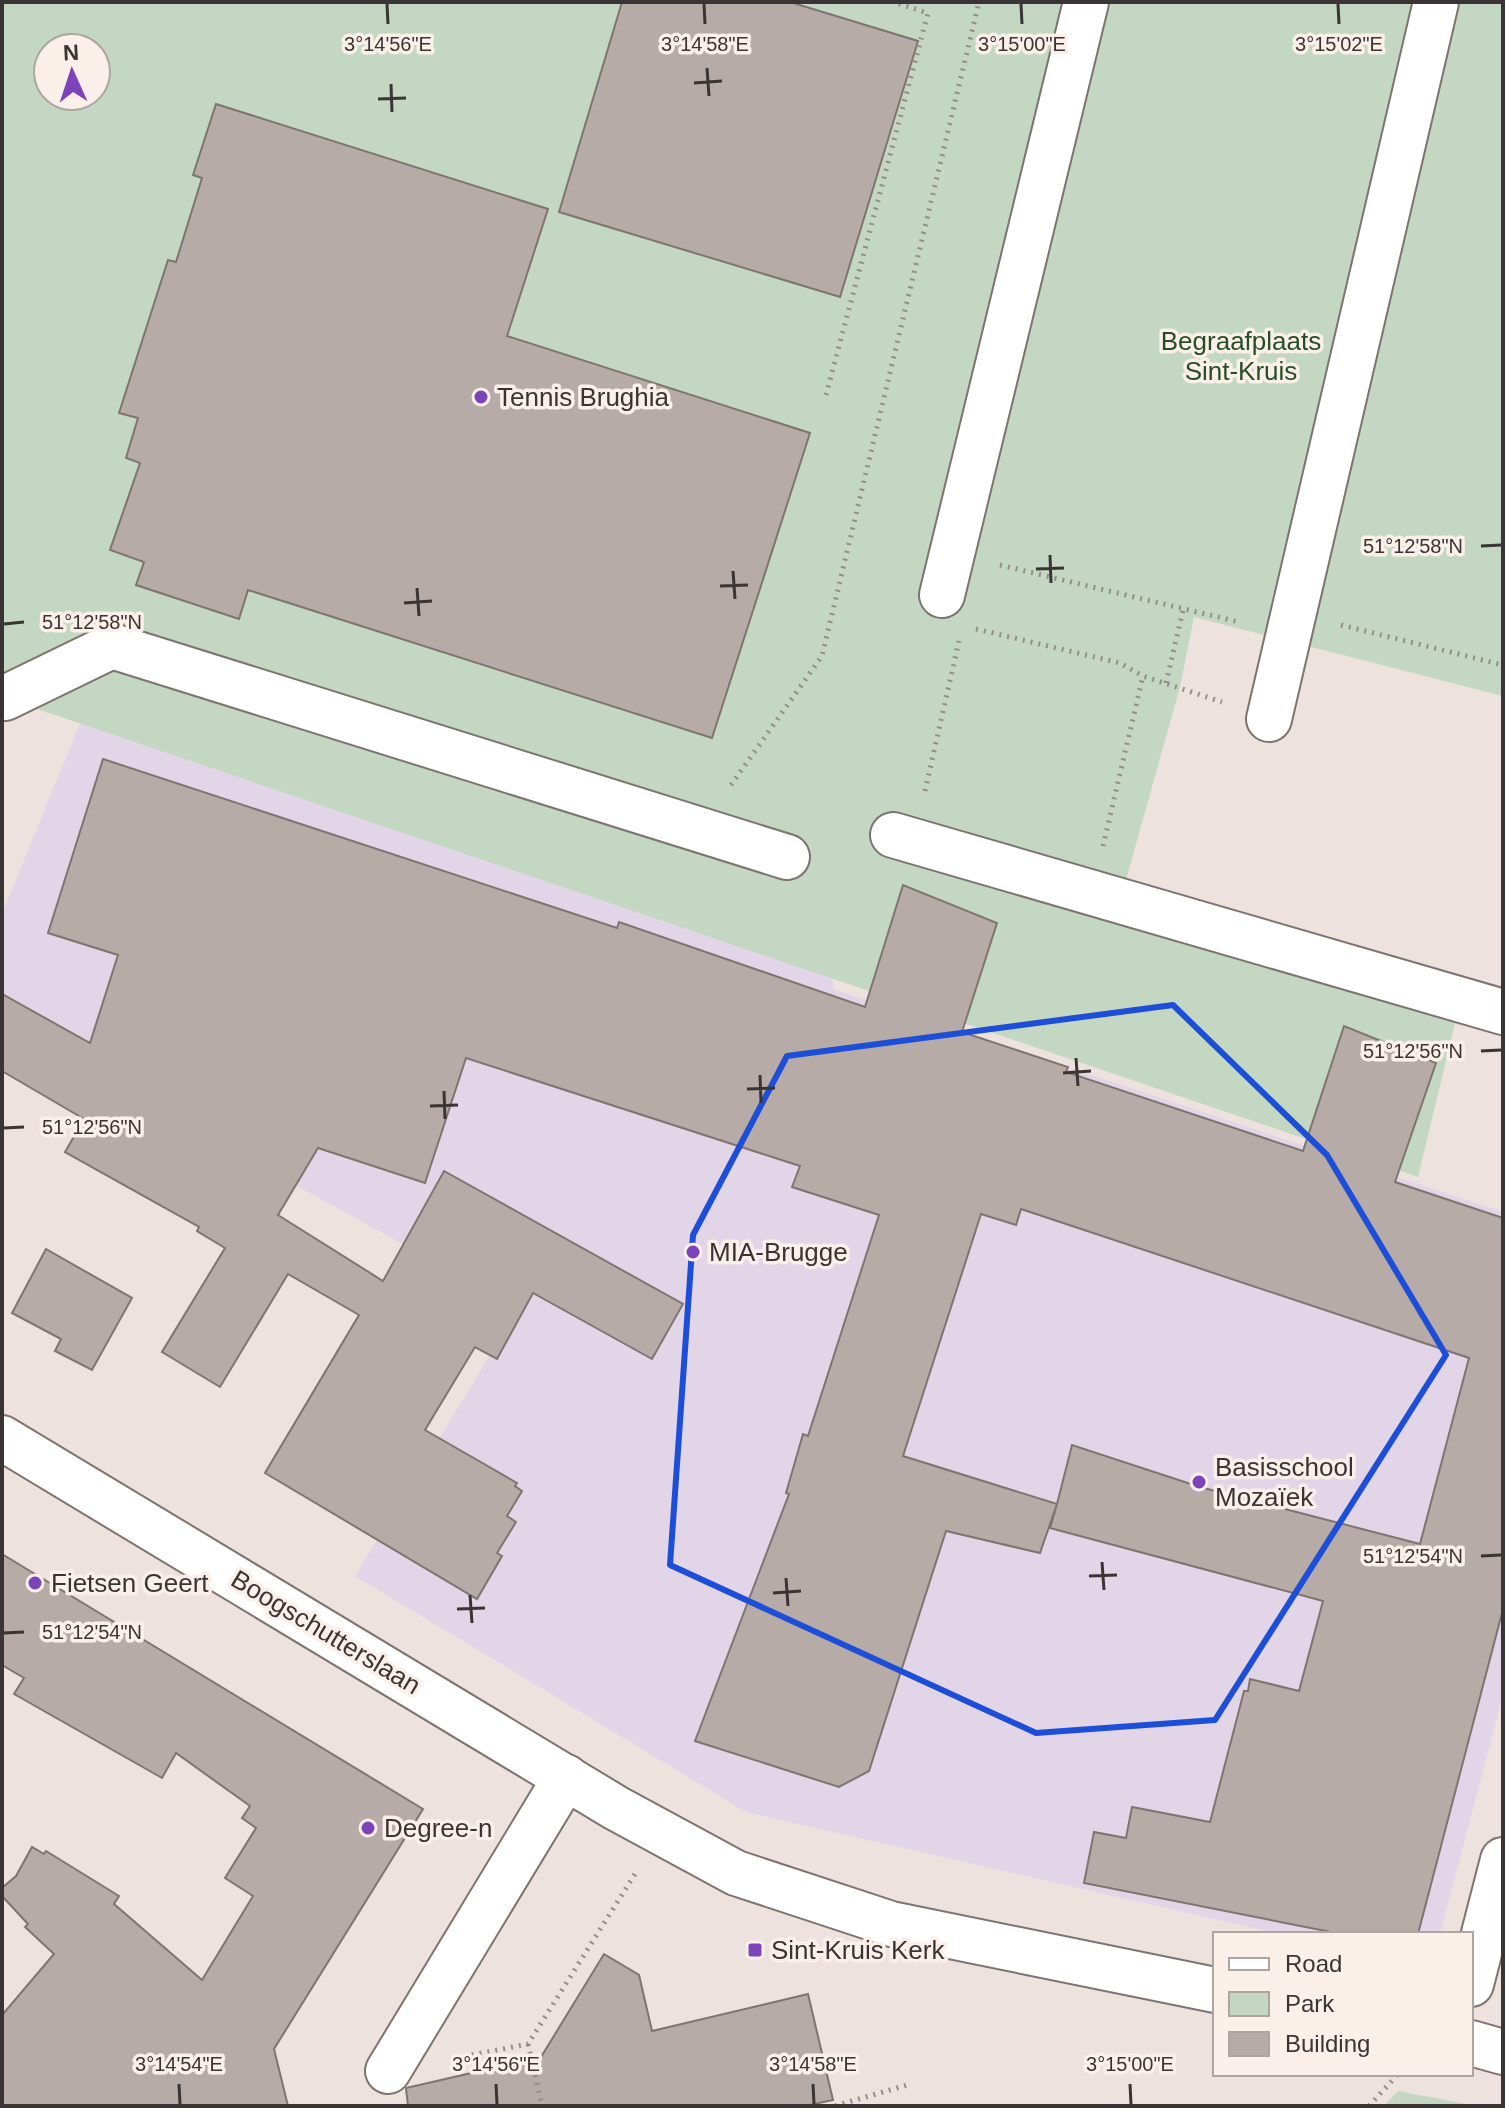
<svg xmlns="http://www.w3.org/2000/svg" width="1505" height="2108" font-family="Arial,sans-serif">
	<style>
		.education { fill: #e3d5e8 }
		.green { fill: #c4d7c2; fill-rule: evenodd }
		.building { fill: #b6aba7; stroke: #7f7570; stroke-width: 2; fill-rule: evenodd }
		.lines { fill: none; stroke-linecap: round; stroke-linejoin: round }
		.minor-casing { stroke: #7d736f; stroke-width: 48 }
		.path { stroke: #968d8a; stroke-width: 5; stroke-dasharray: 2 6; stroke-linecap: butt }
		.minor { stroke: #fff; stroke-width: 44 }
		.marked { fill: none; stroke: #1d4ed8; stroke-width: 6; stroke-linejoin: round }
		.ticks { fill: none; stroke: #3a3534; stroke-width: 3 }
		.poi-dot { fill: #7d44ba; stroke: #fbefea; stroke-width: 3 }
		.labels { text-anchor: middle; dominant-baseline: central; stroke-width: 7; stroke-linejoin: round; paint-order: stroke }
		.park-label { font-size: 26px; fill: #264f25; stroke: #fbefea }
		.poi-label { font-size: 26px; fill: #3a3534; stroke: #fbefea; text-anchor: start }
		.street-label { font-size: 26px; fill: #3a3534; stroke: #fbefea }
		.ticks-label { font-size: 20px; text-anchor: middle; fill: #3a3534; stroke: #fbefea; stroke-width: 7; stroke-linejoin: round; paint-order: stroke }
	</style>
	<rect width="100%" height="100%" fill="#ede2dd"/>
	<polygon class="education" points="80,723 815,972 833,978 833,989 1503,1212 1503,1695 1440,1934 1280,1934 746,1812 355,1576 519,1308 186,1125 145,1197 65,1152 105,1081 2,1030 2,914"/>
	<g class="green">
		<path d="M2,2H1503V696L1194,617L1180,687L1124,887L1464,986L1418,1177L2,697ZM48,48H96V96H48Z"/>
		<polygon points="1398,2091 1477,2106 1384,2106"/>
	</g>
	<g class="building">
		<polygon points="622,2 790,2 918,41 840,297 559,212"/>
		<polygon points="216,104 548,209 507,336 810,433 712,738 248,590 239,619 136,585 144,562 110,550 140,463 126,458 138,418 119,413 168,260 176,262 202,178 193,175"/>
		<path d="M103,759L617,928L619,922L865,1007L903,885L997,923L962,1032L1068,1067L1066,1072L1303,1151L1344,1026L1436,1063L1395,1182L1503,1218V1609L1418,1934H1341L1084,1883L1094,1832L1126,1838L1132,1807L1210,1822L1244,1691H1248L1250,1679L1299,1691L1323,1601L1050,1528L1057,1504L1040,1553L946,1531L869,1771L839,1787L695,1741L789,1494L786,1493L803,1434L808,1436L879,1215L792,1187L800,1166L466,1058L425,1183L318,1148L278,1215L383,1281L444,1171L683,1304L652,1359L533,1293L497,1359L475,1347L425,1430L517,1483L515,1486L522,1491L507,1516L516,1522L497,1553L502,1556L477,1599L265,1473L359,1315L288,1274L220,1387L162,1352L225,1248L197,1231L199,1227L65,1152L84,1119L2,1071V994L90,1043L118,955L48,933ZM1021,1209L1469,1358L1420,1544L1200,1487L1072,1445L1057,1504L903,1456L981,1214L1016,1225Z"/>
		<polygon points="46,1249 132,1298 92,1370 55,1351 61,1339 12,1313"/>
		<polygon points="2,1554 423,1809 274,2049 288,2106 2,2106 2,2015 54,1954 25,1927 28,1924 2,1896 2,1888 16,1876 32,1847 44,1854 46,1851 119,1896 114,1904 202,1980 253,1896 225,1878 256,1828 242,1818 250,1806 176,1753 162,1778 14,1694 24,1678 2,1665"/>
		<polygon points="604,1954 639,1975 652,2031 808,1994 833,2100 805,2106 408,2106 406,2088 541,2057"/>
	</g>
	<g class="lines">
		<defs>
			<g id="minor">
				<polyline points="942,595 1086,2"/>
				<polyline points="5,698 112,646 787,857"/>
				<polyline points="1269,719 1436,2"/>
				<polyline points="893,835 1503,1012"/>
				<polyline points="2,1438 616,1808 736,1873 891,1924 1215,1990"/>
				<polyline points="1471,1984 1503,1860"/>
				<polyline points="1471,2043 1503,2052"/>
				<polyline points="388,2071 566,1777"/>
			</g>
		</defs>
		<use href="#minor" class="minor-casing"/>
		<g class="path">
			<polyline points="826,395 928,13 893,2"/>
			<polyline points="1000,565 1239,622"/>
			<polyline points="1341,625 1503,665"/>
			<polyline points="976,629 1120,663 1143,676 1222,702"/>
			<polyline points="1166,683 1183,610"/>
			<polyline points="731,785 822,656 979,2"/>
			<polyline points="925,791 959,641"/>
			<polyline points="1103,846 1143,676"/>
			<polyline points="528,2044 542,2106"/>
			<polyline points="456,2058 528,2044 635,1874"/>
			<polyline points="835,2106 907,2085"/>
			<polyline points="1369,2106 1398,2074"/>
		</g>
		<use href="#minor" class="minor"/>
	</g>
	<path class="marked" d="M1173,1005L1327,1155L1446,1355L1215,1720L1036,1733L670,1565L693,1235L787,1056Z"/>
	<path class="ticks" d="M387,4L388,24M704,4L705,24M1021,4L1022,24M1338,4L1339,24M707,68L709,96M694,83L722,81M391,84L392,112M378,99L406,98M1481,546L1501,545M1050,555L1051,583M1036,569L1064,568M733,571L735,599M720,586L748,585M417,588L419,616M404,603L432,601M4,624L24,622M1481,1051L1501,1050M1076,1058L1078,1086M1063,1073L1091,1071M760,1075L761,1103M747,1089L775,1088M444,1091L445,1119M430,1106L458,1105M4,1128L24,1127M1481,1556L1501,1555M1102,1562L1104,1590M1089,1576L1117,1575M786,1578L788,1606M773,1593L801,1591M470,1595L472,1623M457,1609L485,1608M4,1633L24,1632M179,2084L180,2104M496,2084L497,2104M813,2084L814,2104M1130,2084L1131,2104"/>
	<g class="poi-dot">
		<circle cx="481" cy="397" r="8"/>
		<circle cx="693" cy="1252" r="8"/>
		<circle cx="1199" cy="1482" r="8"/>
		<circle cx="35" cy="1583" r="8"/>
		<circle cx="368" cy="1828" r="8"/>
		<rect x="747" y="1942" width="16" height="16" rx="4"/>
	</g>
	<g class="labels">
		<g class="park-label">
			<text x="1241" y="341">Begraafplaats<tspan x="1241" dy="30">Sint-Kruis</tspan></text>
		</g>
		<g class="poi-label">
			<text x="497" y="397">Tennis Brughia</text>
			<text x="709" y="1252">MIA-Brugge</text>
			<text x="1215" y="1467">Basisschool<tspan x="1215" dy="30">Mozaïek</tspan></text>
			<text x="51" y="1583">Fietsen Geert</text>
			<text x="384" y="1828">Degree-n</text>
			<text x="771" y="1950">Sint-Kruis Kerk</text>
		</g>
		<g class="street-label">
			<text transform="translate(326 1632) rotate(31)">Boogschutterslaan</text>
		</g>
	</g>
	<g class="ticks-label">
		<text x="388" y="51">3°14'56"E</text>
		<text x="705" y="51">3°14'58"E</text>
		<text x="1022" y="51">3°15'00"E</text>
		<text x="1339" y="51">3°15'02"E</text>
		<text x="1413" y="553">51°12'58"N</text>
		<text x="92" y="629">51°12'58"N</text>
		<text x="1413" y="1058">51°12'56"N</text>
		<text x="92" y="1134">51°12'56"N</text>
		<text x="1413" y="1563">51°12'54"N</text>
		<text x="92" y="1639">51°12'54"N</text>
		<text x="179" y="2071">3°14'54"E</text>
		<text x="496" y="2071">3°14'56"E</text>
		<text x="813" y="2071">3°14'58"E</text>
		<text x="1130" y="2071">3°15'00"E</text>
	</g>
	<rect width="1505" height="2108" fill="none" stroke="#3a3534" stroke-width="8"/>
	<rect x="1213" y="1932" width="260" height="144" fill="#fbefea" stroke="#aea5a1" stroke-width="2"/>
	<rect x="1229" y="1958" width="40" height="12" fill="#ffffff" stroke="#aea5a1" stroke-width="2"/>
	<text x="1285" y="1972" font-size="24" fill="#3a3534">Road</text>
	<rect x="1229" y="1992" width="40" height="24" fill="#c4d7c2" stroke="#aea5a1" stroke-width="2"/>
	<text x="1285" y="2012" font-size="24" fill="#3a3534">Park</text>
	<rect x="1229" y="2032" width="40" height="24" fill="#b6aba7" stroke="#aea5a1" stroke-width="2"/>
	<text x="1285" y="2052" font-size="24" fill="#3a3534">Building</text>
	<g transform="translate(72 72) rotate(357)"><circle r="38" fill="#fbefea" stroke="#aea5a1" stroke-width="2"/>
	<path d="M0-6L14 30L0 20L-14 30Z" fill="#7d44ba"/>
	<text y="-12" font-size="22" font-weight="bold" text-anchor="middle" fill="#3a3534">N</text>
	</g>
</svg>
